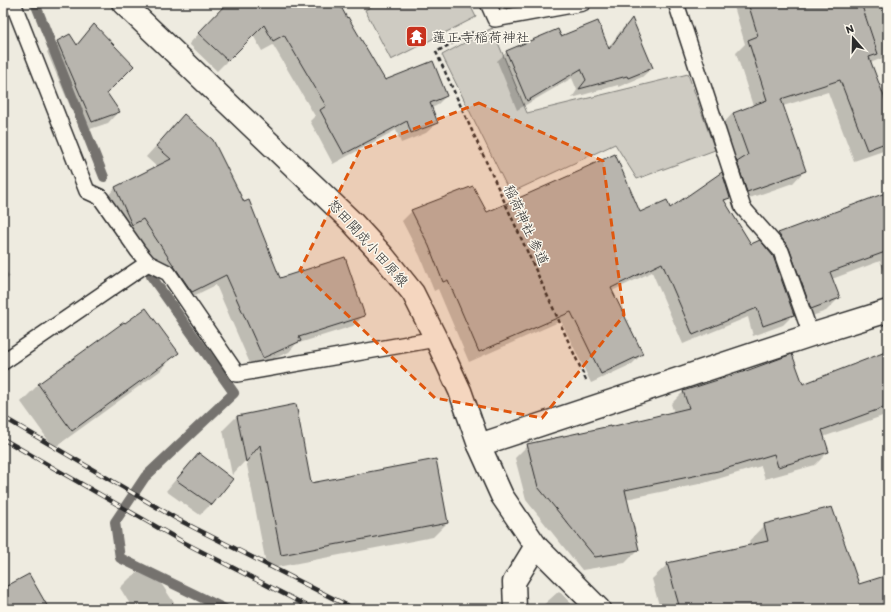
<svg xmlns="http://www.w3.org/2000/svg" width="891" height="612" font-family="Itim,'Klee One',sans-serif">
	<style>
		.green { fill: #cecbc2; stroke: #7c7b76 }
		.shadow { fill: #0003 }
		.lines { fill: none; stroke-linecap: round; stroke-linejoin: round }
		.stream { stroke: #74726e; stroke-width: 10 }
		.building { fill: #b8b5ae; stroke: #2b2b2b }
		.lane-casing { stroke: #2b2b2b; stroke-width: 18 }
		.street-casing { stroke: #2b2b2b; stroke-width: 25 }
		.secondary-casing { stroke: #2b2b2b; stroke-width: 25 }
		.path { stroke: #2b2b2b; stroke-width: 2.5; stroke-dasharray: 4 3; stroke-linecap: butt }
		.lane { stroke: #fbf7ec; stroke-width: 15 }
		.street { stroke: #fbf7ec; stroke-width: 22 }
		.secondary { stroke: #fbf7ec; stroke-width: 22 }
		.rail-casing { stroke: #2b2b2b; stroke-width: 4.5 }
		.rail { stroke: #fbf7ec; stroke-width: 3; stroke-dasharray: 9; stroke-linecap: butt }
		.marked { fill: #df570e; fill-opacity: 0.2; stroke: #df570e; stroke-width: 3; stroke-dasharray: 8 5; stroke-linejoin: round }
		.labels { text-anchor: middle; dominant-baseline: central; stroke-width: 3; stroke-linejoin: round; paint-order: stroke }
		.poi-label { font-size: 14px; fill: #2b2b2b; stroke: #fbf7ec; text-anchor: start }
		.street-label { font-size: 14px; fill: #2b2b2b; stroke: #fbf7ec }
	</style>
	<rect width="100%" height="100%" fill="#eeebe0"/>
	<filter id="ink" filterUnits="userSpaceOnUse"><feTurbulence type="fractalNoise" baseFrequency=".025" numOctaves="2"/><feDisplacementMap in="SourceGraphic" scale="8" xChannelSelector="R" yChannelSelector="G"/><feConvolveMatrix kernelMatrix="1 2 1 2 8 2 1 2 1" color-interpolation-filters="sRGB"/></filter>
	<g filter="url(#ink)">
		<g class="green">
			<polygon points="378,3 469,3 476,17 391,60 365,10"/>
			<polygon points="492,28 527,113 688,74 715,150 637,179 615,144 510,193 442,55"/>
		</g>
		<g class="shadow">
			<polygon points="228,3 337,3 385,81 446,96 436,106 431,108 437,123 426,133 401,143 396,130 333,164 310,121 315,116 273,45 262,51 253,35 217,71 189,44"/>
			<polygon points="733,3 888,3 888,56 870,63 888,110 888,148 886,150 854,161 828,92 783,106 805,170 793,183 735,203 721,126 733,113 753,106 736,53 745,44"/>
			<polygon points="631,20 652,68 642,77 618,87 618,85 572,98 577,90 572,78 517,110 497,61 507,52 561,37 608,48 622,29"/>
			<polygon points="94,25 106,93 118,112 108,123 81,132 47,52 58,42 76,45"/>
			<polygon points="184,115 280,279 364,315 353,326 296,344 289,352 252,368 216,285 181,302 163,277 133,229 121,235 105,199 115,188 157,167 146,157 174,126"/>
			<polygon points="888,193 888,281 880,261 832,279 839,298 826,311 798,321 777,261 772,255 793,315 783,325 753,336 748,317 683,344 652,272 612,291 642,354 632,364 591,383 561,321 469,362 438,289 434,291 420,256 402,221 412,211 487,213 640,213 670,210 729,197 724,202 750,245 765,248 778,234"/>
			<polygon points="3,269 10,276 3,283"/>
			<polygon points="124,323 177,353 160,371 54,448 21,402 38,385"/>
			<polygon points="888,352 888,414 823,437 828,452 815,465 765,479 761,466 704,483 626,499 638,550 625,563 582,570 526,500 515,458 528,445 609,428 674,413 671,404 684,391 802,385"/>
			<polygon points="237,416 310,484 436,460 447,523 433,537 267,569 246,460 232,475 223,430"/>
			<polygon points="199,454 211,504 200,515 166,491 188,465"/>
			<polygon points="764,525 858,585 888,576 888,609 660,609 652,579 668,564 750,546 749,541"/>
			<polygon points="149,565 178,609 133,609 120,588 130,578"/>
			<polygon points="3,589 48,609 3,609"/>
			<polygon points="559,591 576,609 539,609"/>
		</g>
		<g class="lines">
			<g class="stream">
				<polyline points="35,3 104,177"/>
				<polyline points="151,276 234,393 145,477 115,522 120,558 225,609"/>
			</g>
		</g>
		<g class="building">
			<polygon points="227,3 339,3 347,18 348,17 385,80 433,61 447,96 430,103 438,123 411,133 407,121 344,154 320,110 326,106 284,35 273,41 264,25 228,61 198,33"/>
			<polygon points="748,3 861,3 878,54 869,57 888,107 888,142 867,150 840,80 781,99 806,171 747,192 737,162 748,155 733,113 767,100 748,40 758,36"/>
			<polygon points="632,18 653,68 628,78 627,76 579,89 586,80 581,69 527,101 506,51 558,29 561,36 598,21 609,49"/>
			<polygon points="94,24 134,66 107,93 120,112 92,122 57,41 70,34 77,45"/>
			<polygon points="184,114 213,140 244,202 249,200 280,278 345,257 365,316 299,337 301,341 263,358 226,275 192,292 174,266 143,219 132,225 115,187 171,159 156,146"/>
			<polygon points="615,154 640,212 667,200 670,208 722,172 730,198 724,200 751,244 760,240 773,256 794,315 763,326 757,308 693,335 662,263 611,288 643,354 601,374 571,312 479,352 448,280 443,282 429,246 411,210 473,186 487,212 582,170 582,169"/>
			<polygon points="888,192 888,251 830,272 840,298 811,309 789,248 778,233"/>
			<polygon points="146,308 179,353 72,431 38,384 124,322 125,323"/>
			<polygon points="888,351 888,406 822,430 829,452 778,467 774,454 718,471 625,490 639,550 595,557 538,487 527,444 610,426 610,427 689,408 683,391 746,371 792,354 803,384"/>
			<polygon points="296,404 311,483 436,459 448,523 281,555 260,445 246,462 237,416"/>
			<polygon points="199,453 233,479 212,505 176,480"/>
			<polygon points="832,507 859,584 888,575 888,609 680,609 667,563 768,541 764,524"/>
			<polygon points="29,574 49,609 9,609 3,597 3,588"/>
		</g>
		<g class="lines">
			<defs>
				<g id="lane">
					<polyline points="13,3 87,191 100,197 138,251 148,263 168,273 237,374 436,339"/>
					<polyline points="488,3 495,19 583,3"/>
					<polyline points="676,3 743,208 781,251 811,335"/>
					<polyline points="3,362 136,271 148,263"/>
				</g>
				<g id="street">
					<polyline points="479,445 811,335 888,311"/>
					<polyline points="515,609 514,582 536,546"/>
				</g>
				<polyline id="secondary" points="123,3 352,222 384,257 413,293 436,339 460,391 479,445 502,496 536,546 599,609"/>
			</defs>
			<use href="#lane" class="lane-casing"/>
			<use href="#street" class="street-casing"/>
			<use href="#secondary" class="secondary-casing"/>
			<polyline class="path" points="473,32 436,52 586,380"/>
			<use href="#lane" class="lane"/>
			<use href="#street" class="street"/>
			<use href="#secondary" class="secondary"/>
			<defs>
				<g id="rail">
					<polyline points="3,417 177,519 354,609"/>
					<polyline points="3,439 183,542 313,609"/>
				</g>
			</defs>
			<use href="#rail" class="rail-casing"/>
			<use href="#rail" class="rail"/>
		</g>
	</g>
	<path class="marked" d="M479,103L603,161L624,315L542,418L435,398L300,270L360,150Z"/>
	<defs>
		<symbol id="temple-square" viewBox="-11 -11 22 22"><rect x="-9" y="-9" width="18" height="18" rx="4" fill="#c8321e" stroke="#fbf7ec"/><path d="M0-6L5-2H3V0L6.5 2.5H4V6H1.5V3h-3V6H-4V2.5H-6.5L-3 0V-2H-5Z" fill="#fff"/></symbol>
	</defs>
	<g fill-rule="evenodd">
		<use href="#temple-square" x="404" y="24" width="25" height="25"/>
	</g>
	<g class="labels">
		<g class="poi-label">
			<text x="432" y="37">蓮正寺稲荷神社</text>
		</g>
		<g class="street-label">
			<text transform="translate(526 225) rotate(65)">稲荷神社 参道</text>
			<text transform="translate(368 243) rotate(48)">怒田開成小田原線</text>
		</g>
	</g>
	<rect width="891" height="612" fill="none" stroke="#fbf7ec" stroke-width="16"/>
	<rect x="8" y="8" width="875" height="596" fill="none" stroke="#2b2b2b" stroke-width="1.5" filter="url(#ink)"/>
	<g transform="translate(853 38) rotate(340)" stroke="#fbf7ec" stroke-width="3" paint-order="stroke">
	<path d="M0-3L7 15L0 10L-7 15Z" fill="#2b2b2b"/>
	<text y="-6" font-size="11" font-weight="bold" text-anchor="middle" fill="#2b2b2b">N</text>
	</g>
</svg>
